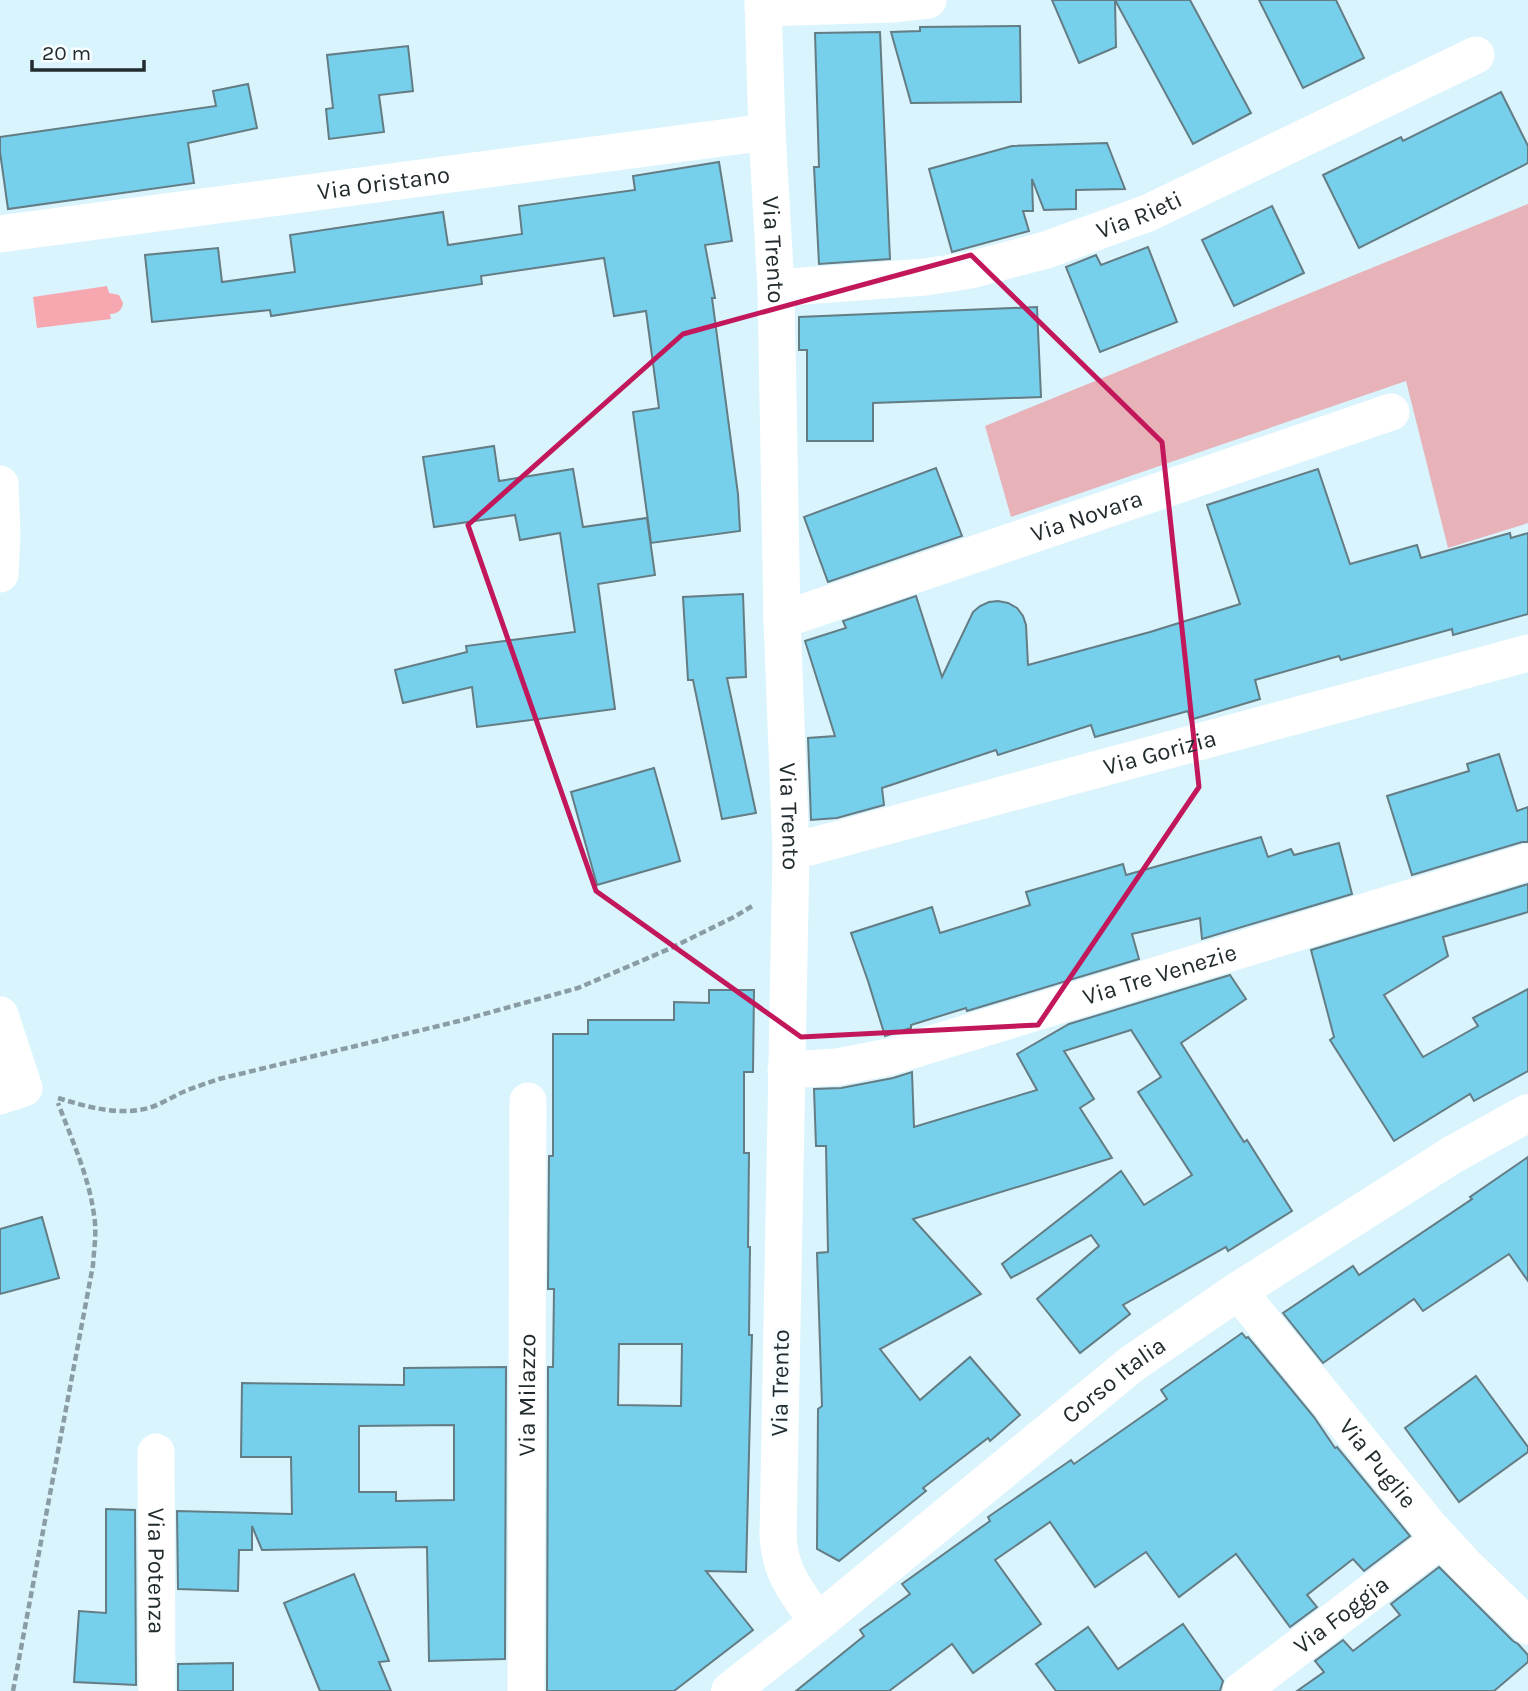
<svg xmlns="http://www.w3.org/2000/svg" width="1528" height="1691" font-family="Karla,sans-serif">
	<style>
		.green { fill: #e7b3b8 }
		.water { fill: #f6a7b0 }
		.building { fill: #76cfeb; stroke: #647c84; stroke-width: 2; fill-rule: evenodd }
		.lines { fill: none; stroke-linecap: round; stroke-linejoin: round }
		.path { stroke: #8a9da4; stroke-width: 4.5; stroke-dasharray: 7 3.5; stroke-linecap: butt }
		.minor { stroke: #fff; stroke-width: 37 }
		.tertiary { stroke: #fff; stroke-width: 38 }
		.marked { fill: none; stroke: #c2185b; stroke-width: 5; stroke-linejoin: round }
		.labels { text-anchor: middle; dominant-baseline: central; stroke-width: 6; stroke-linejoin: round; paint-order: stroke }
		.street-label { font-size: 24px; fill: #222c2f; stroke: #f8fdff }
	</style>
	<rect width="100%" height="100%" fill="#d9f4fd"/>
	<polygon class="green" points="1528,204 1528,523 1448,548 1406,381 1011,517 985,426"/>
	<path class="water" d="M107,286L109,293L119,295L123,303C122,310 118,314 110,314L111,319L37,328L33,297Z"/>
	<g class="building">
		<polygon points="1052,0 1190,0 1251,113 1193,144 1115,0 1116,47 1079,63"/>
		<polygon points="1259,0 1336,0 1364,58 1303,88"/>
		<polygon points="1020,26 1021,102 911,103 891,32 920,31 920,27"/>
		<polygon points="880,32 890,259 819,264 814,167 819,167 815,33"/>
		<polygon points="408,46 413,91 379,95 384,132 329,139 326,109 333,108 327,55"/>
		<polygon points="248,84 257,128 188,143 194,183 8,209 0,152 0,137 216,106 213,91"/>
		<polygon points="1501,92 1528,146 1528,163 1359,248 1323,175 1401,137 1403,141"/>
		<polygon points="1107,143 1125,189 1076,190 1076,209 1044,210 1032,179 1033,211 1023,211 1029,231 952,252 929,169 1012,146"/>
		<polygon points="719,162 732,241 705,245 715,298 712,298 738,494 740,531 651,543 633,412 659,408 646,311 614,316 604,258 481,276 482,284 271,316 270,310 152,322 145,255 218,248 222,282 295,272 290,235 443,212 448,245 522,234 519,206 635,190 633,176"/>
		<polygon points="1272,206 1304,273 1234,306 1202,240"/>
		<polygon points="1148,247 1177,322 1100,352 1066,267 1096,255 1101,265"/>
		<polygon points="1037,307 1041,397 873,403 873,441 807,441 807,350 799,350 799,317"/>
		<polygon points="494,446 499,481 573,469 583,527 647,518 655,575 598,584 615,709 477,727 472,687 403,703 395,670 467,652 466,646 575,632 560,533 520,540 515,515 434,527 423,457"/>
		<polygon points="936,468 962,536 828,582 804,517"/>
		<polygon points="1318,469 1350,564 1417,545 1421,558 1510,533 1511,538 1528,533 1528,614 1453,635 1452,629 1341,660 1339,656 1255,680 1260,699 1190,720 1188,711 1095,737 1091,725 998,755 996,750 882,788 884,805 837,818 811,820 808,738 835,736 805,641 846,628 843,621 916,596 942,677 973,612 980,606 989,602 998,601 1008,603 1017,608 1023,616 1026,625 1028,665 1150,632 1240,604 1207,505"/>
		<polygon points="743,594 746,677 727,678 756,813 722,819 693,680 688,680 683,597"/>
		<polygon points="1499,754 1517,811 1528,807 1528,842 1522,842 1412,875 1387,796 1469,771 1467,764"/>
		<polygon points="654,768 680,861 597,885 571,792"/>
		<polygon points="1261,837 1268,857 1291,849 1294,855 1339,843 1352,894 1202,939 1200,918 1132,934 1139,959 967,1011 966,1008 911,1025 911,1028 885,1036 868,981 851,933 932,907 940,933 1030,905 1026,892 1123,864 1126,875"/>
		<polygon points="1528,884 1528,912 1443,937 1448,956 1384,995 1423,1057 1478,1026 1473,1018 1528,989 1528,1071 1474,1101 1470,1094 1394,1141 1330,1040 1334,1037 1311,950"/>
		<polygon points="1230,975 1246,999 1181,1043 1244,1142 1247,1140 1292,1211 1228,1251 1226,1247 1123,1305 1130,1314 1080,1353 1037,1299 1099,1246 1091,1235 1011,1278 1002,1264 1121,1171 1144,1205 1192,1175 1138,1092 1161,1077 1131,1030 1064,1051 1094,1099 1080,1108 1112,1158 913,1219 981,1294 880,1349 920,1400 970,1357 1020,1415 990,1441 988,1438 923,1488 926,1491 839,1561 817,1549 818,1409 822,1406 817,1253 828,1252 826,1146 816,1146 814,1089 841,1088 893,1078 912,1072 914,1127 1037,1090 1017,1054 1069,1024"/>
		<path d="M709,990H754L753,1072H744V1153H749L748,1247H750L749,1335H752L746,1572L706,1571L753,1630L674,1691H547L548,1367H553L554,1289H548L549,1156H553V1034H588V1020H674V1002L709,1003ZM619,1344H682L681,1406L618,1405Z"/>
		<polygon points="1528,1157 1528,1281 1509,1254 1423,1311 1414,1299 1323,1363 1283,1313 1353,1266 1359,1275 1472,1199 1470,1197"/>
		<polygon points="42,1217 59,1278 0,1294 0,1229"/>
		<polygon points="1242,1333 1246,1338 1248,1337 1314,1417 1335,1448 1337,1447 1410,1536 1364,1571 1353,1559 1307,1595 1317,1607 1290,1627 1236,1554 1179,1597 1146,1552 1095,1587 1050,1522 995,1560 1041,1624 973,1673 952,1644 889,1691 796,1691 864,1636 860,1630 910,1594 902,1584 990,1521 988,1517 1071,1460 1074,1464 1167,1399 1161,1390"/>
		<path d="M506,1367L505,1659L429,1661L427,1547L262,1550L252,1526V1550H239L238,1591L178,1589L177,1511L292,1514L291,1457H241L242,1383L404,1385V1368ZM454,1425V1500L396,1501V1492H359V1426Z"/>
		<polygon points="1476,1376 1528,1447 1528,1452 1459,1502 1405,1428"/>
		<polygon points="106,1509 135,1510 136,1685 74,1682 79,1611 106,1613"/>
		<polygon points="1439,1567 1513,1641 1518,1644 1528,1655 1528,1662 1494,1691 1297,1691 1324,1672 1315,1661 1343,1640 1353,1651 1400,1615 1391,1604"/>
		<polygon points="354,1574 389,1661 379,1662 391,1691 320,1691 284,1603"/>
		<polygon points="1183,1624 1223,1681 1220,1691 1056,1691 1036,1664 1088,1627 1118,1669"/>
		<polygon points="233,1663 233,1691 178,1691 178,1664"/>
	</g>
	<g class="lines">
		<g class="path">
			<path d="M58,1098C88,1107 118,1116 149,1108C161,1104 172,1097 183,1092C195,1087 207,1083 219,1079L459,1021L578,988L669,949L734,917L754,905"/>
			<path d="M13,1691L93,1265C94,1249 97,1232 94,1215C89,1177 72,1140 58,1103"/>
		</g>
		<g class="minor">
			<path id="s1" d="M763,0L767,132L776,288L782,620L791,852L778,1536C780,1574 797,1592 818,1622"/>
			<polyline points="763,8 893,4 928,0"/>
			<path id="s2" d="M0,234L767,132"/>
			<path id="s3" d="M776,288L926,277L970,270L1046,250L1148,213L1476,55"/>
			<polyline points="0,484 2,535 0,574"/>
			<path id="s4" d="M782,620L1391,412"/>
			<path id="s5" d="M791,852L1528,653"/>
			<polyline points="0,1015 24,1088 0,1096"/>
			<path id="s6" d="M786,1070L837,1067L889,1057L1528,862"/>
			<path id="s7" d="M1238,1291L1428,1525L1466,1566L1528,1626"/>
			<path id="s8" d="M156,1452L157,1691"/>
			<path id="s9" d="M526,1691L528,1101"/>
			<path id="s10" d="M1241,1691L1441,1539"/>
		</g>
		<path class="tertiary" id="s11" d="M730,1691L818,1622L1133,1363L1238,1291L1452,1155L1528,1113"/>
	</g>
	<path class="marked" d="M971,255L1162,442L1199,787L1038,1025L801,1037L596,891L468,525L683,334Z"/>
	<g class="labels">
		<g class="street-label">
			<text stroke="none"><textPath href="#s2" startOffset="387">Via Oristano</textPath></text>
			<text stroke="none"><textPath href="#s3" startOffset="373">Via Rieti</textPath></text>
			<text stroke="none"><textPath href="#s1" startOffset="250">Via Trento</textPath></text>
			<text stroke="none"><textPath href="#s4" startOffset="322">Via Novara</textPath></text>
			<text stroke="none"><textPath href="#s5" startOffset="382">Via Gorizia</textPath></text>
			<text stroke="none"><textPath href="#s1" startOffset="817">Via Trento</textPath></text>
			<text stroke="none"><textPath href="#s6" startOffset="387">Via Tre Venezie</textPath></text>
			<text stroke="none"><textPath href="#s11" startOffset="494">Corso Italia</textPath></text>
			<text transform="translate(780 1383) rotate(-89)">Via Trento</text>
			<text stroke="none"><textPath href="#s9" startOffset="296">Via Milazzo</textPath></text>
			<text stroke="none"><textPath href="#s7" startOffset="222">Via Puglie</textPath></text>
			<text stroke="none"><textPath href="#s8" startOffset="119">Via Potenza</textPath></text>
			<text stroke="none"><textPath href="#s10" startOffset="126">Via Foggia</textPath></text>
		</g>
	</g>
	<path d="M32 60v10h112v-10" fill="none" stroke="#222c2f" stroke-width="3.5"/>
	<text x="42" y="60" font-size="21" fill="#222c2f" stroke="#f8fdff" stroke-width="5" paint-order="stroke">20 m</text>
</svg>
